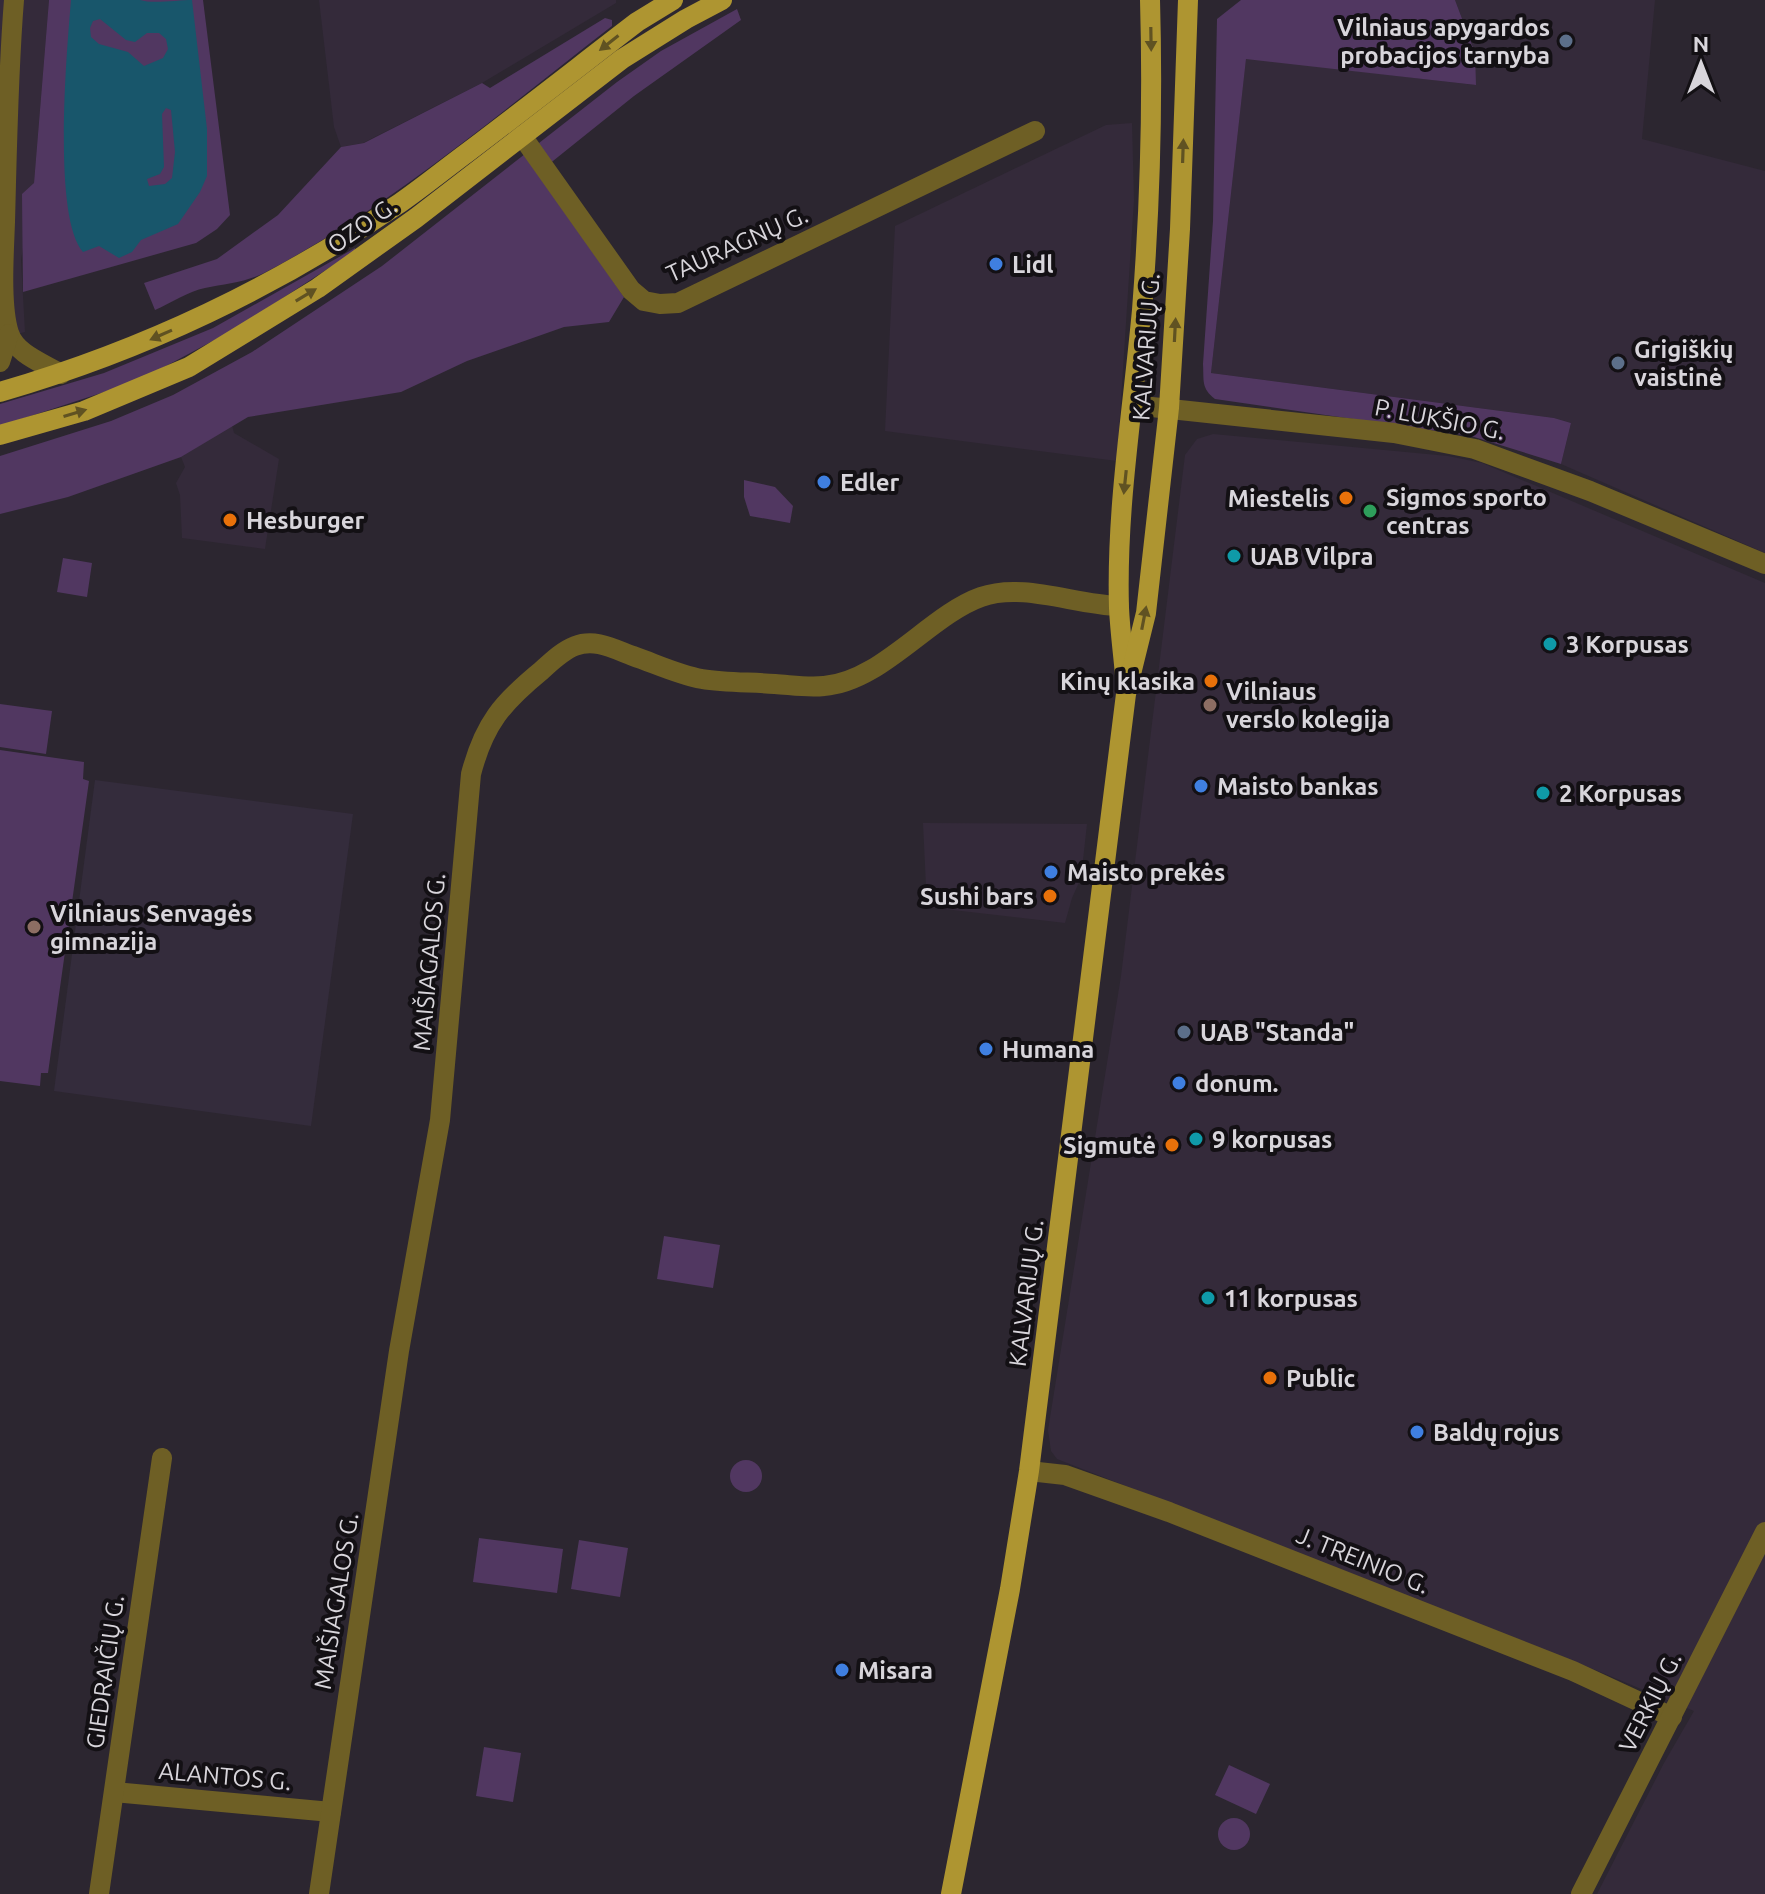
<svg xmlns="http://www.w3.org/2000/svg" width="1765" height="1894" font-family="Ubuntu,sans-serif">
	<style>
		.built { fill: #342a3a }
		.education { fill: #342c3c }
		.green { fill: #513761 }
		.water { fill: #18566b; fill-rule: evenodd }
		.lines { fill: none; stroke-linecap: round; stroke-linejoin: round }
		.minor { stroke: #6e5f25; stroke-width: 20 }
		.major { stroke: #ae9531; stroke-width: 20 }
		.oneway { fill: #605222 }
		.service-dot { fill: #5c6f8a; stroke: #131014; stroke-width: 3 }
		.shop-dot { fill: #3f7fe0; stroke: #131014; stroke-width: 3 }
		.food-dot { fill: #e8710a; stroke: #131014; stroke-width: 3 }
		.leisure-dot { fill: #2e9e5b; stroke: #131014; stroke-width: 3 }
		.culture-dot { fill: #0f9aa8; stroke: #131014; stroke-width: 3 }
		.education-dot { fill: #8d6e63; stroke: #131014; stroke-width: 3 }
		.labels { text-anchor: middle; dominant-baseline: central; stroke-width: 8; stroke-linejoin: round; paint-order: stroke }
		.poi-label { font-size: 24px; font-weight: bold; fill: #d8d5db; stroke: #131014; text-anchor: start }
		.street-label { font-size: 24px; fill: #d8d5db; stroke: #131014 }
	</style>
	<rect width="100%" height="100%" fill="#2c2630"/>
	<g class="built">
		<polygon points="0,0 49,0 34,183 21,260 25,332 0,338"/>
		<polygon points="319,0 616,0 616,3 482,83 363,143 341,147 334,127"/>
		<polygon points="1455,0 1655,0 1642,139 1765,171 1765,553 1561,464 1571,423 1554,418 1211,373 1246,58 1475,85 1475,53"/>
		<polygon points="1132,123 1134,200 1117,461 885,431 895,226 1106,125"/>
		<polygon points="232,425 234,433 279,459 265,549 182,538 180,495 176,483 185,467 181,457"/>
		<polygon points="1213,434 1448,456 1482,463 1765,583 1765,1894 1597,1894 1664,1763 1694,1711 1598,1671 1057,1459 1051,1451 1048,1430 1121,976 1185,455 1197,439"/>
		<polygon points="923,823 1087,824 1081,878 1072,898 1065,923 927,907"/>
	</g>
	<polygon class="education" points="95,780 353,814 311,1126 54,1091"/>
	<g class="green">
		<polygon points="49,0 203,0 230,215 217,229 196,243 23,292 22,194 34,183"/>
		<path d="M1241,0H1455L1475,53L1476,85L1246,59L1211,373L1554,418L1571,423L1561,464L1471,436L1215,399C1201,388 1204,381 1203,364L1213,221L1217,19Z"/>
		<polygon points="737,9 741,20 634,96 538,173 624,297 609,322 564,327 467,361 401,392 248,417 181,457 68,497 0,514 0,456 111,421 173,395 252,352 382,266 617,82 661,51"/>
		<path d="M605,18L612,20V26C500,113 390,207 264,273C246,282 225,284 205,288C189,291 171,303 155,310L144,283L217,259L278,215L341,147L364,143L482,83L490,88Z"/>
		<polygon points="355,248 355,251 235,329 138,381 0,426 0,404 104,373 213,328"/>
		<polygon points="744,480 775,487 793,506 790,523 750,516 744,497"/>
		<polygon points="63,558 92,563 87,597 57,592"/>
		<polygon points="0,704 52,711 46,754 0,747"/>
		<polygon points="0,750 84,762 83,779 89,781 48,1073 41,1073 40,1086 0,1081"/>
		<polygon points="664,1236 720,1245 713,1288 657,1279"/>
		<circle cx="746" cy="1476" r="16"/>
		<polygon points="479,1538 563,1549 557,1593 473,1582"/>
		<polygon points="579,1540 628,1548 620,1597 571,1589"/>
		<polygon points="484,1747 521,1753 513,1802 476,1796"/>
		<polygon points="1229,1765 1270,1784 1256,1814 1215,1795"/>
		<circle cx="1234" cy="1834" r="16"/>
	</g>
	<path class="water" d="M71,0H140C152,4 178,0 192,0L207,129V176L200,192L178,224L141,240L132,252L119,258L99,246L83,252C52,217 67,49 71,0ZM100,19L126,40L135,42L147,33H159L166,39L168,49L163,58L144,66L128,52L99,44L91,37L90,28L93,21ZM166,108L171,110L175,152L172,178L165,184L149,186L147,179L160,174L164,167L162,114Z"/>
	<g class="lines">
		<g class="minor">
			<path d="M14,0C8,74 7,148 5,222C4,252 0,305 9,333C16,354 43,363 61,374"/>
			<polyline points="522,136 631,290 644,301 660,304 678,303 1035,131"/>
			<polyline points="0,362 9,334"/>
			<polyline points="1133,405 1394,433 1475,449 1590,491 1765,564"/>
			<polyline points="1029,1471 1065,1475 1169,1512 1573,1671 1672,1717"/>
			<polyline points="114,1792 331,1812"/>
			<polyline points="99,1894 162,1458"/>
			<path d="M319,1894L399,1351L440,1120L471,774C484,724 502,703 541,671C551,662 562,651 575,646C595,638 614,649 633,656C656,664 679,675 702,679C726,683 751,682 775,684C791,685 808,688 824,686C881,682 930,615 981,597C1023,582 1075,605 1119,606"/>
			<polyline points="1581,1894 1765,1532"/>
		</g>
		<g class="major">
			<path d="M0,392C147,349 273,288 400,203C423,187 445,169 468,152C525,109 581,65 637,22L673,0"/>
			<polyline points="0,435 84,411 189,367 318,288 416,218 622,59 686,19 722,0"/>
			<path d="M1125,675C1123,652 1120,630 1119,608C1116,509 1133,409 1142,310C1150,207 1153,103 1150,0"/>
			<polyline points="951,1894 1010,1589 1029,1471 1126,694 1146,613 1169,408 1180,229 1188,0"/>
		</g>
	</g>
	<defs><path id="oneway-solid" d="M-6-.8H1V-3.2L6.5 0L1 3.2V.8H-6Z" transform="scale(2)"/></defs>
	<g class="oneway">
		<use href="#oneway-solid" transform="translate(1151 39) rotate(89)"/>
		<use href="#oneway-solid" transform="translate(609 43) rotate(142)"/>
		<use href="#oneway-solid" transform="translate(1183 151) rotate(-88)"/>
		<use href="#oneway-solid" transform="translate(306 295) rotate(-31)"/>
		<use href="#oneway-solid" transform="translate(1175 330) rotate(-87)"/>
		<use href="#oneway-solid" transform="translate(161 335) rotate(156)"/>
		<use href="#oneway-solid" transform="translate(75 413) rotate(-17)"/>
		<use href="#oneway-solid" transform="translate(1125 482) rotate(96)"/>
		<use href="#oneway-solid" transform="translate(1144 618) rotate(-79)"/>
	</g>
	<g class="service-dot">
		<circle cx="1566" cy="41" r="8"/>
		<circle cx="1618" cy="363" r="8"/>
		<circle cx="1184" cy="1032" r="8"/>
	</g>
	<g class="shop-dot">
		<circle cx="996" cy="264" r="8"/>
		<circle cx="824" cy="482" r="8"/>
		<circle cx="1201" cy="786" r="8"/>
		<circle cx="1051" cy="872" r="8"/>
		<circle cx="986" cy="1049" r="8"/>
		<circle cx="1179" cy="1083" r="8"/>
		<circle cx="1417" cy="1432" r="8"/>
		<circle cx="842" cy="1670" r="8"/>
	</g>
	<g class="food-dot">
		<circle cx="1346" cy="498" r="8"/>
		<circle cx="230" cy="520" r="8"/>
		<circle cx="1211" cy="681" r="8"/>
		<circle cx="1050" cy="896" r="8"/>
		<circle cx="1172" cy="1145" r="8"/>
		<circle cx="1270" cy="1378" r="8"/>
	</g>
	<circle class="leisure-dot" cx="1370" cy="511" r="8"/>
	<g class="culture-dot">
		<circle cx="1234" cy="556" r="8"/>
		<circle cx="1550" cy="644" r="8"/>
		<circle cx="1543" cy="793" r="8"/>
		<circle cx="1196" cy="1139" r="8"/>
		<circle cx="1208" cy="1298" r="8"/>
	</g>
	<g class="education-dot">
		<circle cx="1210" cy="705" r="8"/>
		<circle cx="34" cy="927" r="8"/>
	</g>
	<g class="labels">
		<g class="poi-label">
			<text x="1550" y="27" text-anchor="end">Vilniaus apygardos<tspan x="1550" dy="28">probacijos tarnyba</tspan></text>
			<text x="1012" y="264">Lidl</text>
			<text x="1634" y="349">Grigiškių<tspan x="1634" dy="28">vaistinė</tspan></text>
			<text x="840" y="482">Edler</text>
			<text x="1386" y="497">Sigmos sporto<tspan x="1386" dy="28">centras</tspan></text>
			<text x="1330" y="498" text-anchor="end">Miestelis</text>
			<text x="246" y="520">Hesburger</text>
			<text x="1250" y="556">UAB Vilpra</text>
			<text x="1566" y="644">3 Korpusas</text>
			<text x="1195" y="681" text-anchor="end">Kinų klasika</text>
			<text x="1226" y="691">Vilniaus<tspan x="1226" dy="28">verslo kolegija</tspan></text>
			<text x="1217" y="786">Maisto bankas</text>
			<text x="1559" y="793">2 Korpusas</text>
			<text x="1067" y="872">Maisto prekės</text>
			<text x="1034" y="896" text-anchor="end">Sushi bars</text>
			<text x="50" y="913">Vilniaus Senvagės<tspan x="50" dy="28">gimnazija</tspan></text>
			<text x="1200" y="1032">UAB "Standa"</text>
			<text x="1002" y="1049">Humana</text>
			<text x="1195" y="1083">donum.</text>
			<text x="1212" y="1139">9 korpusas</text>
			<text x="1156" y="1145" text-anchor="end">Sigmutė</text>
			<text x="1224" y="1298">11 korpusas</text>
			<text x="1286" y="1378">Public</text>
			<text x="1433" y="1432">Baldų rojus</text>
			<text x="858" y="1670">Misara</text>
		</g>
		<g class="street-label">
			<text transform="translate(362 225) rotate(-35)">OZO G.</text>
			<text transform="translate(737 244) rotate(-24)">TAURAGNŲ G.</text>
			<text transform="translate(1146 347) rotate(-86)">KALVARIJŲ G.</text>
			<text transform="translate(1440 419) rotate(11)">P. LUKŠIO G.</text>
			<text transform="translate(429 962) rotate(-85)">MAIŠIAGALOS G.</text>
			<text transform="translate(1026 1293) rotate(-83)">KALVARIJŲ G.</text>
			<text transform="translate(1363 1560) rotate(22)">J. TREINIO G.</text>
			<text transform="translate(336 1601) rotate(-81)">MAIŠIAGALOS G.</text>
			<text transform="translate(105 1672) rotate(-82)">GIEDRAIČIŲ G.</text>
			<text transform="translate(1650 1702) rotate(-63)">VERKIŲ G.</text>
			<text transform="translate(225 1776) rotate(5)">ALANTOS G.</text>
		</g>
	</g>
	<g transform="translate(1701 64)" stroke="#131014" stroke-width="6" paint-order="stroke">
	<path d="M0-6L14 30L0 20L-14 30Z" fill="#d8d5db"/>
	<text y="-12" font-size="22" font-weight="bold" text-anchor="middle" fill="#d8d5db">N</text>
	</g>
</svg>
